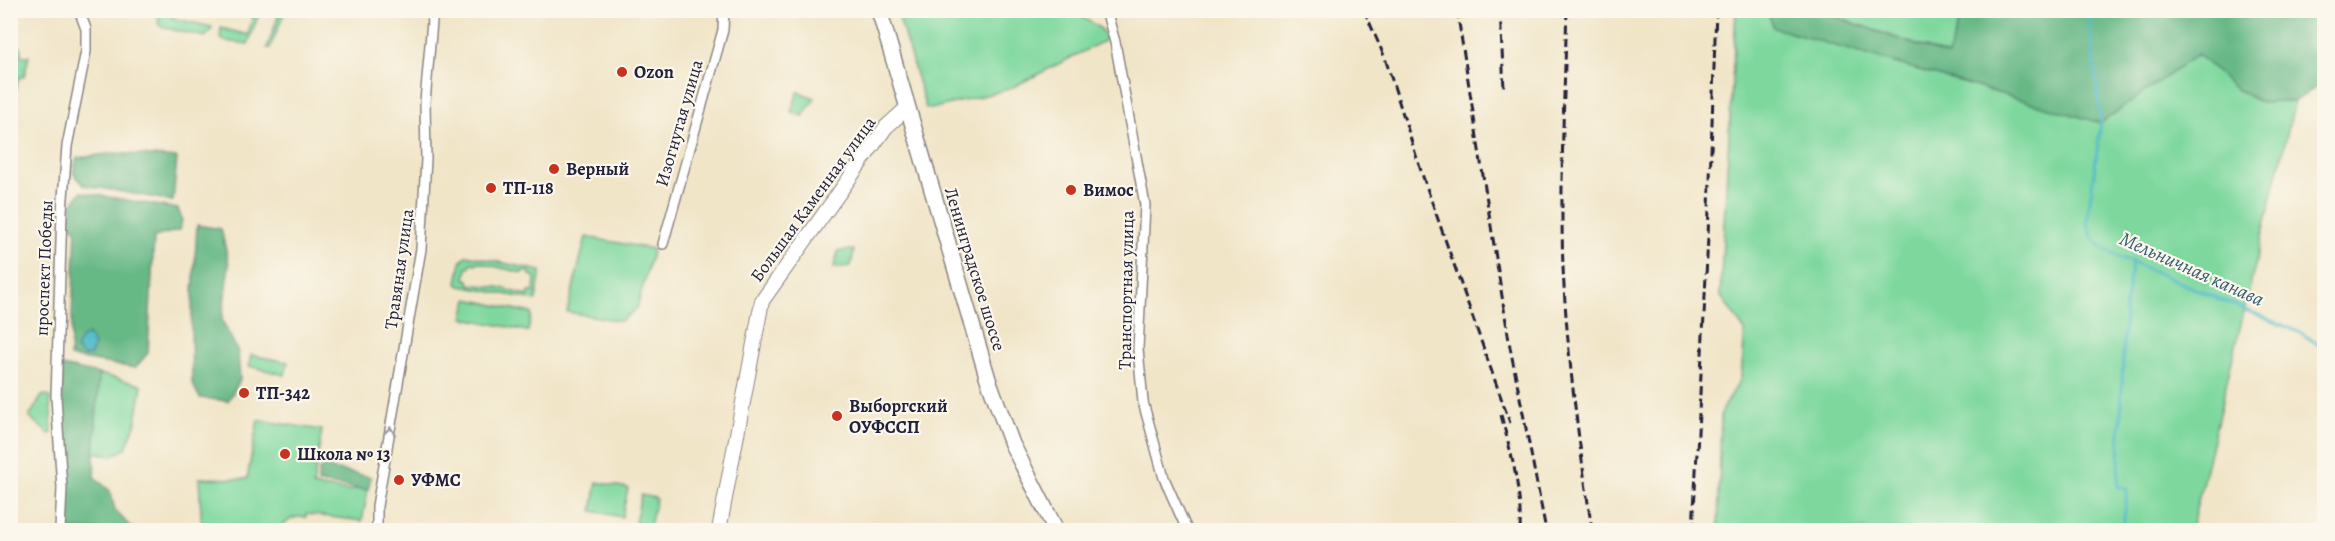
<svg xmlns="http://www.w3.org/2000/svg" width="2335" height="541" font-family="Alegreya,serif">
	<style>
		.green { fill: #7ed89e; stroke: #507d6c; stroke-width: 1.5; fill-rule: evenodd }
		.forest { fill: #66b885; stroke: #446d60; stroke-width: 1.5 }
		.water { fill: #4db9c8; stroke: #386e82; stroke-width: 1.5 }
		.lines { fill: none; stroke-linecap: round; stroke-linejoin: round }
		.stream { stroke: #4db9c8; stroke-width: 3 }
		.street-casing { stroke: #8a8482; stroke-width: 12 }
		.secondary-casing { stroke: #8a8482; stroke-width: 16 }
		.primary-casing { stroke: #8a8482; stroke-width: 18 }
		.street { stroke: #fff; stroke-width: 9 }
		.secondary { stroke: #fff; stroke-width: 14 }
		.primary { stroke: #fff; stroke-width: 15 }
		.rail { stroke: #22223b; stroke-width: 3; stroke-dasharray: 9 4.5; stroke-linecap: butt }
		.oneway { stroke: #9c9ca7 }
		.poi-dot { fill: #c8321e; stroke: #fbf7ec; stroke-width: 2 }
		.labels { text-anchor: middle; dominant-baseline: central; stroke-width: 4.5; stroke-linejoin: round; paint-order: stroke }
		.poi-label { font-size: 18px; font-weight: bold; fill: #22223b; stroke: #fbf7ec; text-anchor: start }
		.street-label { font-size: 18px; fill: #22223b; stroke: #fbf7ec }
		.water-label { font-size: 20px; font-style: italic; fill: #335e73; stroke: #fbf7ec }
	</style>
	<rect width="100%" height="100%" fill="#fbf7ec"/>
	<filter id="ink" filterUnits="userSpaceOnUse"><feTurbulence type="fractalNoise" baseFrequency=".0167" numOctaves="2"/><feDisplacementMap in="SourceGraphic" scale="12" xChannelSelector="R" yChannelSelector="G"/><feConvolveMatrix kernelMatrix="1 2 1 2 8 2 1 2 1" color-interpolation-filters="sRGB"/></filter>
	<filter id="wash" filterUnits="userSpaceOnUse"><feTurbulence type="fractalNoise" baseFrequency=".008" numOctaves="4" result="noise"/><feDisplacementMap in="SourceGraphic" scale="24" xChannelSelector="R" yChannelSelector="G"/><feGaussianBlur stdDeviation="1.35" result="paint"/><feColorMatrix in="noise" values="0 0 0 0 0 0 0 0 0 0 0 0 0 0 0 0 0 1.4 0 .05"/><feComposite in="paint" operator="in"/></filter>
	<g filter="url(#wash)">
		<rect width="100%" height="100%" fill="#f1e5c8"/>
		<g class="green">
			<polygon points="160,11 174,11 173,18 212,27 210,32 205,37 161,27 158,23"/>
			<polygon points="258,11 260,11 248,44 224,41 220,38 221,28 248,35 253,15"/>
			<polygon points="280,11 285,11 270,48 267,48"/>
			<polygon points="897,11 1073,11 1101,29 1106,37 1104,41 1009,89 931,109 926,108"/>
			<polygon points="1736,11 1767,11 1774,28 2101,123 2198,53 2234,88 2262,103 2295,101 2191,530 1718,530 1721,413 1741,378 1745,331 1720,295"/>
			<polygon points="1819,11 1962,11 1949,56"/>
			<polygon points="10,47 21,47 21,56 29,56 24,77 19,77 14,97 11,97"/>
			<polygon points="798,92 815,98 803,116 791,112"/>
			<polygon points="586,237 653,249 637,308 621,321 567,312"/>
			<polygon points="854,250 851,266 834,268 838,251"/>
			<path d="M467,255L541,271L536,300L460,286L457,284L461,261ZM477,262L522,273L523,271L530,272V275L535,277L534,292H529L528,296L503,288L469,284V280L465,278L467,268H469L471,263L476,264Z"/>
			<polygon points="468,299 531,313 532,314 528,331 463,318"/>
			<polygon points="251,355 288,362 285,375 249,366"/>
			<polygon points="99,374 142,385 136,422 126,448 112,456 94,452"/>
			<polygon points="46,395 50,397 52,433 49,434 30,418 30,415 42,396"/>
			<path d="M258,420L322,430L313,486L349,491L355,489L368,490L362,521L306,514V517C293,516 287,520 280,530H202L199,478L247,479Z"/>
			<polygon points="597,482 628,488 622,517 592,511"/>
			<polygon points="641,495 656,498 650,526 635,523"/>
		</g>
		<g class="forest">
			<polygon points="1767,11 1819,11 1948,56 1962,11 2324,11 2324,82 2295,101 2262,103 2234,88 2198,54 2101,123 1774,28"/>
			<polygon points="115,153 177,158 173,201 84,185 73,173 77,158"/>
			<polygon points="81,192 178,209 182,219 180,230 154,237 148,353 135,368 70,357 76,229 70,225 71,206"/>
			<polygon points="197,225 221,229 229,264 222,320 238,352 240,380 228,401 200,398 192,383 191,328"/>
			<polygon points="62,366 99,374 94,452 95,478 110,491 115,510 133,530 67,530 66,475 63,459"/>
			<polygon points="323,467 371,477 368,490 320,483 318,482 319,470"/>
		</g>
		<polygon class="water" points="88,334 94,345 91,355 83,356 76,349 81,339"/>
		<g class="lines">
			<g class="stream">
				<path d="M2088,10L2101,123L2087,222C2092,242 2099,246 2117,256L2301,333L2324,348"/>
				<polyline points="2123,530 2127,489 2118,486 2125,308 2132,262"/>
			</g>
		</g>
	</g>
	<g filter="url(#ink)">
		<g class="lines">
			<defs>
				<g id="street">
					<polyline points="1106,10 1115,42 1145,205 1138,349 1143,402 1164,478 1187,530"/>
					<polyline points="663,244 723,30 724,10"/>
					<polyline points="60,530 62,488 56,397 62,211 67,146 86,51 86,29 79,10"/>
					<polyline points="377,530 377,506 421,249 426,159 425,102 433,10"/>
				</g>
				<polyline id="secondary" points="719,530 762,301 886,127 907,108"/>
				<polyline id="primary" points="879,10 988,379 1012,444 1056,530"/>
			</defs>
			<use href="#street" class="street-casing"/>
			<use href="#secondary" class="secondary-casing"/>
			<use href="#primary" class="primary-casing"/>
			<use href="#street" class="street"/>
			<use href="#secondary" class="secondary"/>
			<use href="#primary" class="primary"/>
			<g class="rail">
				<polyline points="1364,10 1385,58 1422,174 1510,423"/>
				<polyline points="1457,10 1510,347 1546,530"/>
				<polyline points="1500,10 1504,89"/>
				<path d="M1567,10C1564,96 1560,181 1563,267C1567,355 1579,443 1592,530"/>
				<path d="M1501,415C1511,453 1522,491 1520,530"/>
				<polyline points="1693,530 1708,237 1716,10"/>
			</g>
		</g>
		<defs><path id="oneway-chevron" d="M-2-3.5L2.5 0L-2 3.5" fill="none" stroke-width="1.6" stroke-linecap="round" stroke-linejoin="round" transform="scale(1.5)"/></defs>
		<use class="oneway" href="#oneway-chevron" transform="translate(390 431) rotate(-80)"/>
	</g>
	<g class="poi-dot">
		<circle cx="622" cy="72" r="6"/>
		<circle cx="554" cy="169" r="6"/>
		<circle cx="491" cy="188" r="6"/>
		<circle cx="1071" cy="190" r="6"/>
		<circle cx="244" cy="393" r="6"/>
		<circle cx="837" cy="416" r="6"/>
		<circle cx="285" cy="454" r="6"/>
		<circle cx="399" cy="480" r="6"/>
	</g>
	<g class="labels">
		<g class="poi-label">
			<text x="634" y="72">Ozon</text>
			<text x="566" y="169">Верный</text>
			<text x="503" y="188">ТП-118</text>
			<text x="1083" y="190">Вимос</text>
			<text x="256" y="393">ТП-342</text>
			<text x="849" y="406">Выборгский<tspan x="849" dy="21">ОУФССП</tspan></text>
			<text x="297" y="454">Школа № 13</text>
			<text x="411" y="480">УФМС</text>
		</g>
		<g class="street-label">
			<text transform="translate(679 123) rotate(-74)">Изогнутая улица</text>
			<text transform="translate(813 199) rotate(-54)">Большая Каменная улица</text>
			<text transform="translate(44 268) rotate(-88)">проспект Победы</text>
			<text transform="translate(399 269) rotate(-82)">Травяная улица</text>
			<text transform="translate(975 269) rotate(73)">Ленинградское шоссе</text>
			<text transform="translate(1126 290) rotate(-89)">Транспортная улица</text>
		</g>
		<g class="water-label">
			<text transform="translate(2192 269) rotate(24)">Мельничная канава</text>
		</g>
	</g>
	<rect width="2335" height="541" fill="none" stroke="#fbf7ec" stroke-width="36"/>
</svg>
